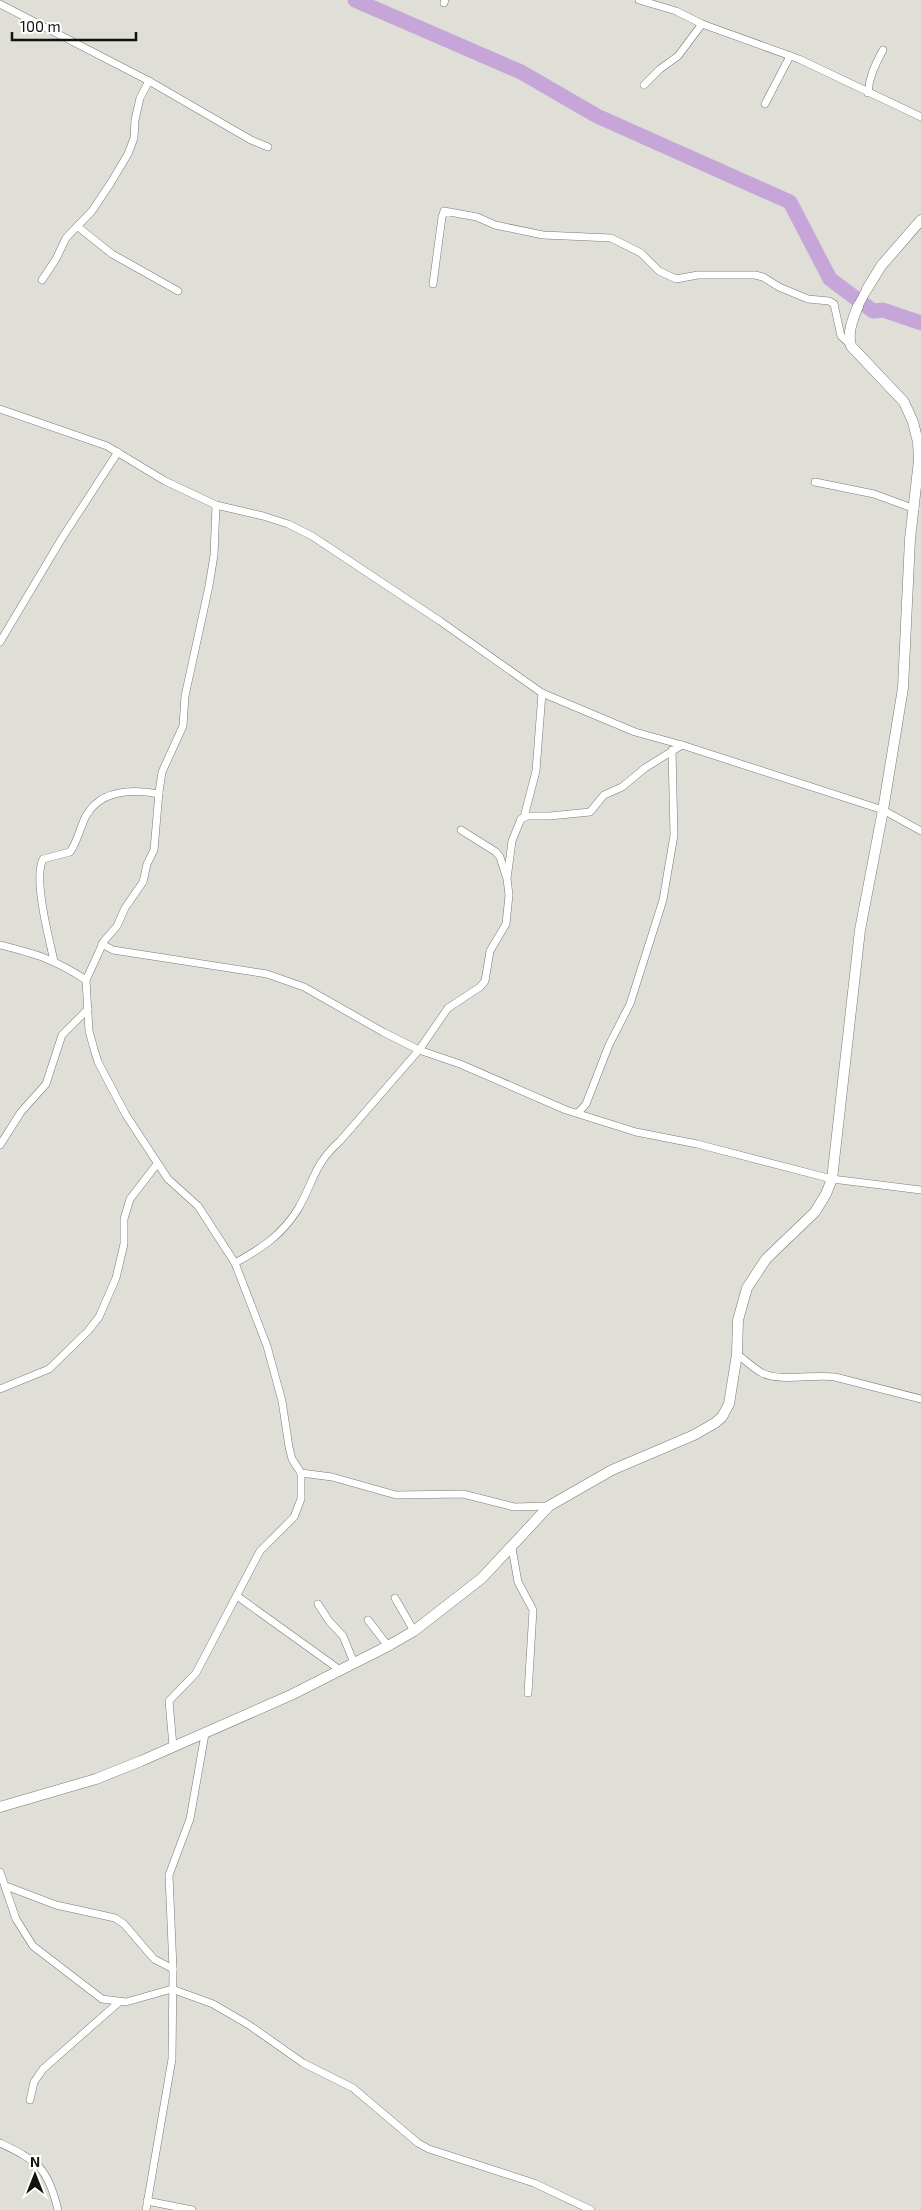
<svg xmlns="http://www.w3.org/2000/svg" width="921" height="2210" font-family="'Exo 2',sans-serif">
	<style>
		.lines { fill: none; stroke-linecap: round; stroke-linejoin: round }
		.river { stroke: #c6a6d8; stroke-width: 15 }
		.minor-casing { stroke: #7b7a73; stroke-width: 8 }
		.tertiary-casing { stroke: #7b7a73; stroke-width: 10 }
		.secondary-casing { stroke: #7b7a73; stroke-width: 11 }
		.minor { stroke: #fff; stroke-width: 7 }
		.tertiary { stroke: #fff; stroke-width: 9 }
		.secondary { stroke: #fff; stroke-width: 10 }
	</style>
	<rect width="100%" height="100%" fill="#dfdfd7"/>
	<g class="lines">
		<polyline class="river" points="355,0 521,72 597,116 790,202 830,279 873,311 883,310 921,323"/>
		<defs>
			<g id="minor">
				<polyline points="639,0 676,11 702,24 799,59 921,117"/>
				<polyline points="444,3 445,0"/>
				<polyline points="0,4 149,81 251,140 268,147"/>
				<polyline points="644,85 660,69 678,56 702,24"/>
				<path d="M868,93C869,77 875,65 883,50"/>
				<polyline points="765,104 790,56"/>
				<polyline points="77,226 112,254 178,291"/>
				<polyline points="42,280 56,259 66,238 92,211 110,184 128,154 134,138 135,120 140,98 149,81"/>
				<polyline points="433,284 442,217 444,211 477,217 495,225 543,235 611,238 641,253 659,271 676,279 698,275 755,275 763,277 779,287 808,299 829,301 834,304 841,336 851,345"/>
				<polyline points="0,409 107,446 165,481 216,505 263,516 288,524 312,536 440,621 542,693 635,732 682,745 883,810 921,831"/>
				<polyline points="815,482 874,494 915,509"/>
				<polyline points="0,642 62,538 118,452"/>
				<polyline points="521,819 524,817 536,771 542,693"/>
				<polyline points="461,830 496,852 500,857 506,876"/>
				<polyline points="102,944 113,950 267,974 304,987 383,1032 419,1050 460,1064 566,1110 636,1132 697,1144 832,1179 921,1190"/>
				<path d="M0,945C36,954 54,959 86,980"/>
				<path d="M54,961C49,938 33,879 43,859L70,852C78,841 80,827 86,816C101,789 132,789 159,794"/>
				<polyline points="578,1113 586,1104 609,1045 630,1004 663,900 674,835 672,750"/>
				<polyline points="0,1145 21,1112 46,1084 62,1035 88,1009"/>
				<path d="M235,1263C262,1248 281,1236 298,1209C314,1181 314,1164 340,1141L419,1050L448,1008L480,987L485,981L490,951L506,924L509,895L507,879L512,841L521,819L527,816H550L590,812L604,795L622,787L645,768L682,745"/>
				<path d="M737,1354C745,1360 753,1368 762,1373C780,1382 814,1374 835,1377L921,1399"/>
				<polyline points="0,1389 49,1369 88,1331 99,1317 116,1278 124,1244 124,1219 130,1199 157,1164"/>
				<polyline points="301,1473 332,1477 396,1495 463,1494 514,1507 549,1506"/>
				<polyline points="512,1548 518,1582 533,1610 528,1693"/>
				<polyline points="237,1596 340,1670"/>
				<polyline points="395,1598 414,1631"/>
				<polyline points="318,1604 329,1621 343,1636 354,1663"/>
				<polyline points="368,1620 388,1646"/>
				<polyline points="173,1746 169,1701 196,1673 260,1551 294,1517 301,1499 301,1473 292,1459 289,1447 282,1401 267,1346 235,1263 198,1206 168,1179 126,1115 98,1062 94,1049 89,1031 86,980 104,941 117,926 125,908 143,882 147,864 154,850 159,792 162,772 183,726 185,696 209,586 214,555 216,505"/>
				<polyline points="0,1872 16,1919 33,1946 102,1999 126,2002 172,1989 213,2004 249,2025 303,2063 353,2088 418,2143 429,2149 534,2183 591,2210"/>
				<polyline points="6,1886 56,1905 115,1918 124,1924 154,1959 173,1969"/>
				<polyline points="30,2100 34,2082 43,2069 118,2003"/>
				<path d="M0,2143C38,2161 48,2168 58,2210"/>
				<polyline points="147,2201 192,2210"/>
				<polyline points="146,2210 172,2059 173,1969 169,1875 190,1819 205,1734"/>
			</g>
			<polyline id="tertiary" points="858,306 867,289"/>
			<g id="secondary">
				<polyline points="867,289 881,266 921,220"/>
				<path d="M0,1807L96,1779L141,1761L291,1695L388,1646L414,1631L482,1578L549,1506L612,1470L694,1435L715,1423L722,1417L729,1404L737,1354L738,1320L747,1288L766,1259L815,1212L826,1194L832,1179L860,930L883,810L903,688L910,539L919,460L918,442L913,422L904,402L851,346C847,332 853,319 858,306"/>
			</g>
		</defs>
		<use href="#minor" class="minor-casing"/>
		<use href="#tertiary" class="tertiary-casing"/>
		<use href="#secondary" class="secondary-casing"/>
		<use href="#minor" class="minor"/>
		<use href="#tertiary" class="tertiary"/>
		<use href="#secondary" class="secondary"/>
	</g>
	<g transform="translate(35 2175)" stroke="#ffffff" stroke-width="4" paint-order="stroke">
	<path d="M0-4L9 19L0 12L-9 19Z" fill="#12120f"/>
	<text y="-8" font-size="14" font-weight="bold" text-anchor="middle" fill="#12120f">N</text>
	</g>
	<path d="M12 32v8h124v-8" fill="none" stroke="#12120f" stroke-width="2.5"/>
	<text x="20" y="32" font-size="15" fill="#12120f" stroke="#ffffff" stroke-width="4" paint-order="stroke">100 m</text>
</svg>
